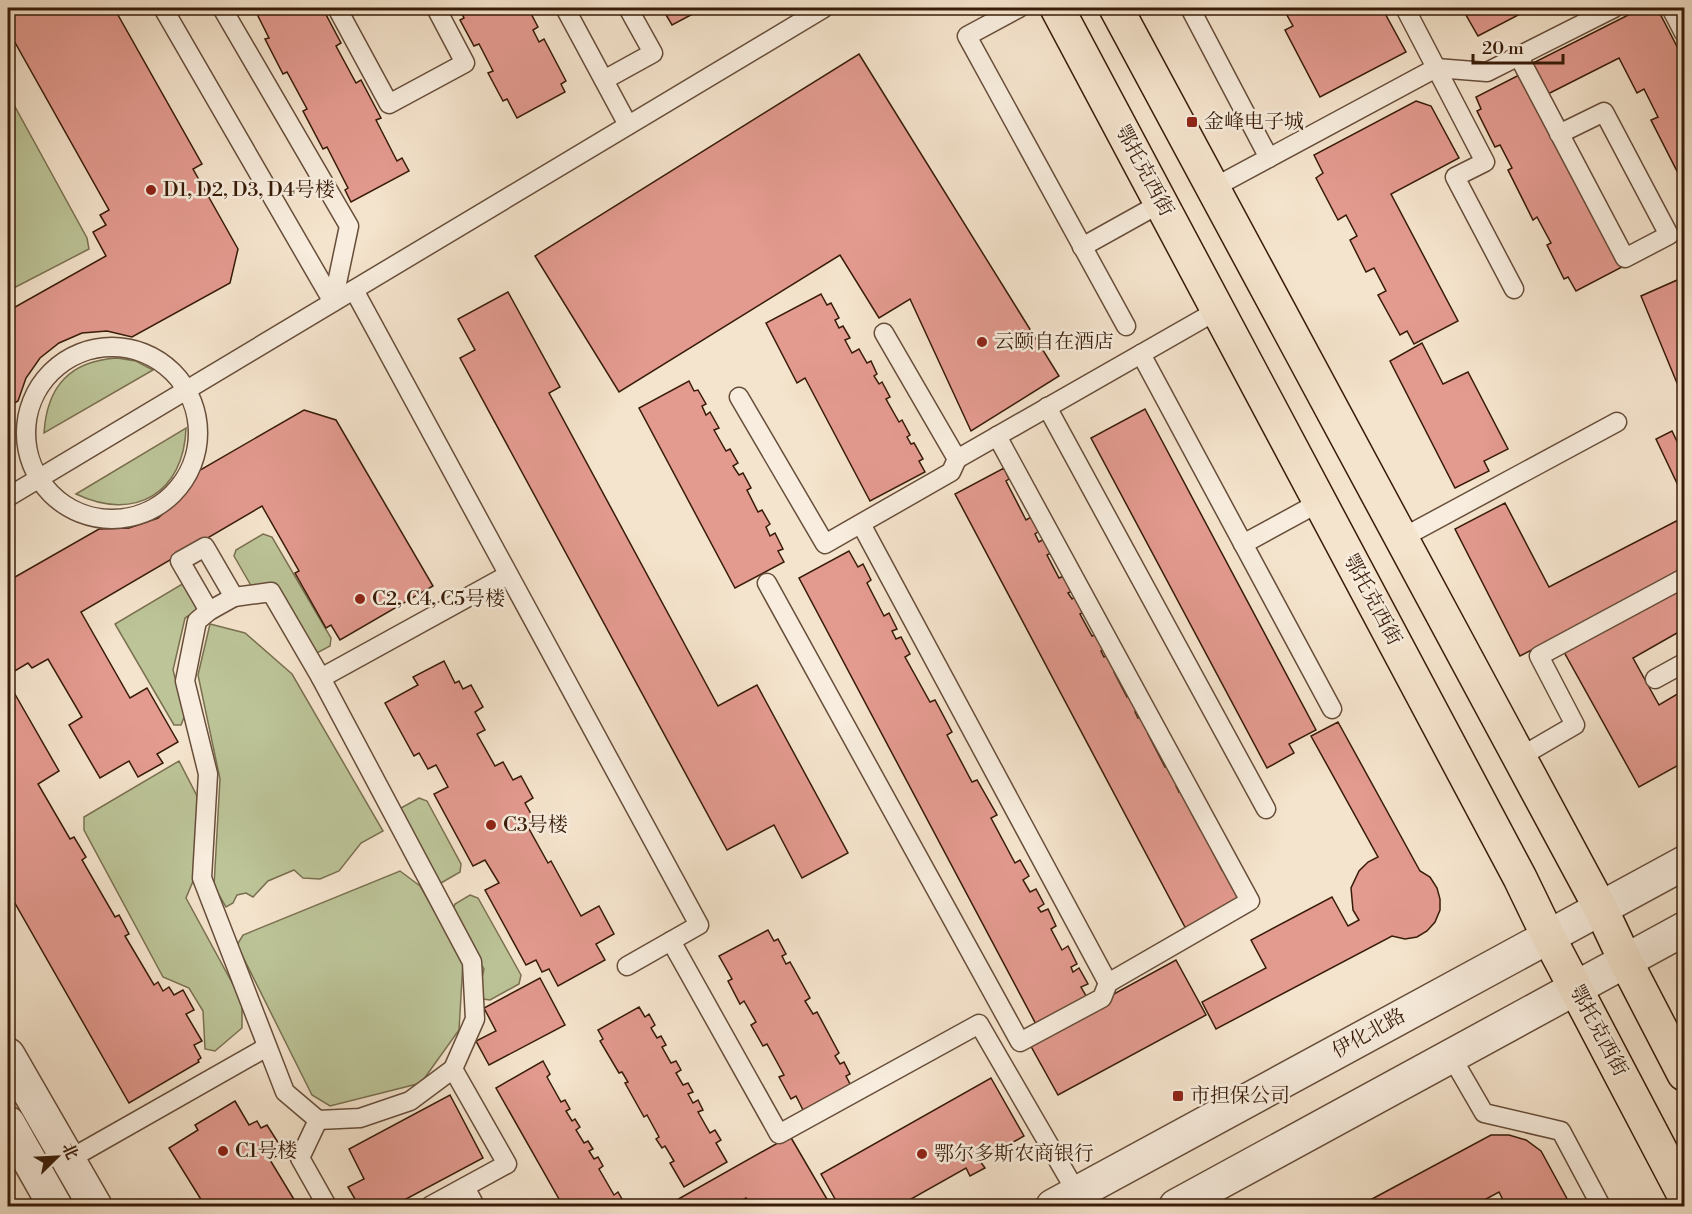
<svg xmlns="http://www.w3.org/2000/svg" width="1692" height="1214" font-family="'Libre Bodoni','Noto Serif SC',serif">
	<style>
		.green { fill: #bcc498; stroke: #7a7050; stroke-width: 1.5 }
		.building { fill: #e39a8f; stroke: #381c09; stroke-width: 1.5 }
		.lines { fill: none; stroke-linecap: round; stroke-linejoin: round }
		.service-casing { stroke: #674e3a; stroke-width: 21 }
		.tertiary-casing { stroke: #674e3a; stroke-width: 36 }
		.primary-casing { stroke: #381c09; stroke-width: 36 }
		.service { stroke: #f8edde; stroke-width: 18 }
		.tertiary { stroke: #f8edde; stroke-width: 33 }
		.primary { stroke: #f5e4cd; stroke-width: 33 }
		.poi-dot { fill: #8f2418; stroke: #f8edde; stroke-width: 2 }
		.labels { text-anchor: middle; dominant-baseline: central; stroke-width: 5; stroke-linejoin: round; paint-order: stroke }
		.poi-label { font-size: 20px; fill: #381c09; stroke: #f8edde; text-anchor: start }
		.street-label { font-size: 20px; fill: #381c09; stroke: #f8edde }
	</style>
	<rect width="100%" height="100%" fill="#f5e4cd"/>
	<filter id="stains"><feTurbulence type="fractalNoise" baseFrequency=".00333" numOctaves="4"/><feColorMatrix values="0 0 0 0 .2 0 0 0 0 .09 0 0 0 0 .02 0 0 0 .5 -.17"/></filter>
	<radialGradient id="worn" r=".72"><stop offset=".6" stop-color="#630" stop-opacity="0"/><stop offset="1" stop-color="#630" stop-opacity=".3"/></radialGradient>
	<g class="green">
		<polygon points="8,94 87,238 89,249 8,291"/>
		<path d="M117,358L136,361L153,370L44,433C47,386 70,361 117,358Z"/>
		<path d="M186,428C184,493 135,522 76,494Z"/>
		<polygon points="263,534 272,537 331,638 330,646 313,655 273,586 253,589 234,556 236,550"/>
		<polygon points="184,583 199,609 185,618 173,670 185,715 181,725 174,725 115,624"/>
		<polygon points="210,624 245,633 292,674 383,831 361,843 339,871 320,879 303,878 294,870 268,881 253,897 246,893 237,895 233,903 226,907 214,886 220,779 198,675"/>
		<polygon points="179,761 197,796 196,874 186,898 242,1001 242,1028 215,1051 205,1049 203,1011 189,988 163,977 84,830 84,817"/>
		<polygon points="419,798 427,801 461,864 460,872 441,883 435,879 401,816 401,808"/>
		<polygon points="400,871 420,886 463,961 459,1030 421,1083 330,1106 312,1095 237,945 243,935"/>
		<polygon points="470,895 478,898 521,975 519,984 490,1000 483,999 479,991 484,969 452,912 455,904"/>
	</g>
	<g class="building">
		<polygon points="8,8 114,8 202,164 193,169 238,249 230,283 132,337 107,331 82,333 59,343 40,358 26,378 18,401 8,407 8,311 106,256 93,232 106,225 100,215 109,210 8,30"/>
		<polygon points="254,8 315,8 318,12 323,9 341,43 336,46 356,83 361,80 381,118 376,120 397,161 402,158 409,171 351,202 345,190 348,188 327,147 323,149 303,111 307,109 287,72 283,74 265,39 269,38"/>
		<polygon points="459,8 528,8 538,27 533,30 539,42 544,39 566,81 561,84 565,92 517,118 507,99 503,101 488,73 493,71 479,44 474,46 460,20 464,18"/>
		<polygon points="662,8 704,8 672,25"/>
		<polygon points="1283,8 1382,8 1406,52 1320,97 1285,30 1293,26"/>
		<polygon points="1462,8 1521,8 1524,12 1478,36"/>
		<polygon points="1642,8 1657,8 1684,60 1684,174 1680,177 1651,120 1658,117 1644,89 1637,93 1619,58 1546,95 1531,64"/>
		<polygon points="859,54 1059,376 971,431 910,299 879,318 840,255 619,392 535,256"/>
		<polygon points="1523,73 1622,267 1576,291 1568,277 1564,279 1547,245 1551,243 1537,217 1533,220 1508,170 1512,168 1500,145 1495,147 1477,111 1481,109 1476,97"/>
		<polygon points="1416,101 1431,106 1459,158 1391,194 1458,321 1414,344 1407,331 1400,335 1378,295 1386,291 1374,268 1366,272 1350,240 1357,236 1346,215 1338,220 1316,178 1323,173 1314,155"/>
		<polygon points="1684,277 1684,400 1641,296"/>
		<polygon points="508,292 560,387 549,393 718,706 757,685 848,853 802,878 774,825 727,850 460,358 475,350 458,319"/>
		<polygon points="821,294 827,305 831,303 839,318 835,320 839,328 843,326 850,338 845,340 852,353 859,349 867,363 871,361 877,374 874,376 879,384 882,382 890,397 886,399 899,422 902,420 910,435 907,437 911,444 914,443 923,459 919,461 925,472 870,501 805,378 797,383 766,323"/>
		<polygon points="1422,343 1443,384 1468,372 1508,449 1484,461 1489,471 1455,488 1390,361"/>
		<polygon points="689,381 694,391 698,390 706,404 702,406 706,415 710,412 719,428 714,430 726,451 730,449 738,463 733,466 739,475 743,473 751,488 747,490 758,512 762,510 770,524 766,527 770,536 775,533 783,549 778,551 784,562 735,588 639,408"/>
		<polygon points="1145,409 1316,730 1289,744 1294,753 1267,768 1091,438"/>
		<polygon points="304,410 336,420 433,586 340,640 331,625 326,628 295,573 299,571 262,506 81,612 130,698 147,688 178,742 157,754 163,763 138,777 129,761 100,778 69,725 82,717 48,659 32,668 28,663 8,675 8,581 99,529 129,528 158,518 180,498 195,473"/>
		<polygon points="1672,431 1684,456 1684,498 1656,439"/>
		<polygon points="1004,468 1009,479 1006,481 1026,520 1031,517 1039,531 1035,534 1039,542 1044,539 1051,553 1047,555 1059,578 1064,576 1072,591 1068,593 1072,599 1076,596 1084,612 1080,614 1092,636 1097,634 1105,649 1101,651 1104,657 1109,654 1118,671 1114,672 1127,697 1131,695 1140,710 1135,712 1138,718 1143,715 1152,732 1148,734 1165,767 1169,765 1180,784 1176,786 1179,792 1183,789 1195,812 1192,814 1200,829 1204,826 1213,844 1210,846 1222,870 1226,867 1240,900 1186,929 955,494"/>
		<polygon points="1505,503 1549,587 1684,517 1684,572 1520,656 1455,529"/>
		<polygon points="849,551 858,567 863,564 871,580 867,583 884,616 889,613 897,629 892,631 896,639 901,637 910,654 905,657 930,702 935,700 952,732 947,735 972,782 977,780 997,815 991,818 1015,863 1020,860 1029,876 1023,880 1030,892 1036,889 1044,904 1038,908 1041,912 1048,909 1056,926 1051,929 1062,950 1068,946 1077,964 1071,967 1073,972 1079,968 1088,984 1081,987 1089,1001 1038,1028 799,578"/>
		<polygon points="1684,586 1684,629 1633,658 1659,705 1684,690 1684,762 1639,787 1564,652"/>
		<polygon points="444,661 455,683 459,681 463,689 471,685 483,707 475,712 485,730 477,734 495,766 503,762 513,780 521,776 533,798 525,803 536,823 528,827 548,863 551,861 581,916 599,906 614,934 596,944 605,960 558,986 549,969 542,972 536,960 526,965 485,890 499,883 485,860 473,866 434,794 448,787 436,765 428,769 419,753 414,756 385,703 418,685 413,677"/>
		<polygon points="8,682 59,771 38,784 70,839 74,837 86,857 82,860 115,917 119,915 129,934 125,936 154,985 158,982 163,991 169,987 174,995 183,990 194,1010 186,1014 202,1041 194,1045 201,1058 198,1060 199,1062 129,1103 8,891"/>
		<polygon points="1338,722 1420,871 1430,877 1437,888 1440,899 1440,910 1435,922 1427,931 1417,937 1405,939 1392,936 1216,1029 1202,1002 1266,968 1251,940 1332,897 1348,926 1359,920 1353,910 1351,888 1359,871 1368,862 1378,857 1311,736"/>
		<polygon points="768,930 774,941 778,939 786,954 782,956 786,964 790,962 810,998 805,1001 813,1014 817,1012 839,1053 835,1056 840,1064 844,1062 850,1074 846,1076 852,1088 805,1114 796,1096 791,1099 779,1077 784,1075 767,1044 763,1046 751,1025 756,1022 744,1001 740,1004 728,981 732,979 719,956"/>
		<polygon points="1176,960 1206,1015 1058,1095 1028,1041"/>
		<polygon points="540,978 565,1025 489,1065 476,1041 496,1031 484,1008"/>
		<polygon points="639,1007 645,1017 649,1014 655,1025 651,1028 657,1038 661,1036 666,1045 662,1047 671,1063 676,1061 681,1070 676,1073 683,1085 688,1083 693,1092 688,1094 693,1103 698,1100 703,1110 698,1112 710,1133 715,1130 721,1140 716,1143 727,1162 684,1187 670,1163 674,1161 665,1146 662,1148 656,1139 659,1137 647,1115 644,1117 625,1083 628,1082 622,1072 619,1073 600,1041 603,1039 598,1030"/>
		<polygon points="543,1061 550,1074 547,1077 561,1102 565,1100 570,1109 566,1111 572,1121 575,1119 580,1127 576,1130 584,1143 588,1141 593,1149 589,1151 594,1159 598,1157 603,1166 599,1169 614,1195 618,1192 626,1206 563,1206 496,1088"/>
		<polygon points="991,1078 1024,1136 980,1161 985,1168 970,1176 966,1168 911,1199 915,1206 839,1206 821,1174"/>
		<polygon points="450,1095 483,1158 393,1206 359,1206 348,1187 364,1179 349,1149"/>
		<polygon points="235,1101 249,1125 257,1121 261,1128 267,1125 279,1144 273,1147 278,1155 270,1160 298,1206 205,1206 169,1148 198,1130 195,1125"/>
		<polygon points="1491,1135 1509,1135 1526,1140 1541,1151 1571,1206 1506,1206 1499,1192 1473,1206 1359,1206"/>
		<polygon points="790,1136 831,1206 751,1206 746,1198 731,1206 666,1206"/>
	</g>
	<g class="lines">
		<defs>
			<g id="service">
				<polyline points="163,8 333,302"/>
				<polyline points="222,8 349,226 333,302"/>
				<polyline points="337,8 389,104 465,63 436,8"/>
				<polyline points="565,8 628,125"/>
				<polyline points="1019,8 967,36 1126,326"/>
				<polyline points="1190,8 1269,158"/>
				<polyline points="1405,8 1485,162 1455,177 1514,289"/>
				<polyline points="1671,8 1684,33"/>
				<polyline points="1519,57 1625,258 1669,235 1604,112 1559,134"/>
				<polyline points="604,80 653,53 628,8"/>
				<polyline points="1213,188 1436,68 1487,72 1614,8"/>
				<polyline points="1082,247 1161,203"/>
				<polyline points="354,290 699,925 627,966"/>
				<polyline points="884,333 957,459 1218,310"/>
				<circle cx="112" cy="433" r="86"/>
				<polyline points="1141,354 1332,709"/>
				<polyline points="739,397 825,544 951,472 957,459"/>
				<polyline points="1047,407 1266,809"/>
				<polyline points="8,497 824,8"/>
				<polyline points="861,524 1108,983 1250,901 997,436"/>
				<polyline points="1402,538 1617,422"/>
				<polyline points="1243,544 1320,502"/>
				<polyline points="767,583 1020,1042 1102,998 1108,983"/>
				<polyline points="234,597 209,611 197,621 185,681 208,774 202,878 285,1092 318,1120 360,1118 410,1101 453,1069 475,1019 472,962 321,678"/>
				<polyline points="209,611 180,561 205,547 234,597 271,592 321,678 508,575"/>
				<polyline points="1655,679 1684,663"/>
				<polyline points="1520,757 1575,725 1539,656 1684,578"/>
				<polyline points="671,941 779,1134 979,1024 1077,1193"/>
				<polyline points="1451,1056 1484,1113 1561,1131 1601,1206"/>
				<polyline points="318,1120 300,1158 327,1206"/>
				<polyline points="68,1160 267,1047"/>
				<polyline points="465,1187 475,1206"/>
				<polyline points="430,1206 507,1164 453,1069"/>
			</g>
			<g id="tertiary">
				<polyline points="8,1055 95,1206"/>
				<polyline points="8,1123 55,1206"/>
				<polyline points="1053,1206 1684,863"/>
				<polyline points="1176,1206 1684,929"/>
			</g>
			<g id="primary">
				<polyline points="1057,8 1520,878 1548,936 1684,1195"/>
				<polyline points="1116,8 1601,909 1626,962 1684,1074"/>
			</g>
		</defs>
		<use href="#service" class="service-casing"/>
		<use href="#tertiary" class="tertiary-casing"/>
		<use href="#primary" class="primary-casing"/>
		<use href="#service" class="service"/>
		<use href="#tertiary" class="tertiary"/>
		<use href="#primary" class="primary"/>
	</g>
	<g class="poi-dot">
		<rect x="1186" y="116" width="12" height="12" rx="3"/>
		<circle cx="151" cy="190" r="6"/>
		<circle cx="982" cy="342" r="6"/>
		<circle cx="360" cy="599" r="6"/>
		<circle cx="491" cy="825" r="6"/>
		<rect x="1172" y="1090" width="12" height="12" rx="3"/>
		<circle cx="223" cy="1151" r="6"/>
		<circle cx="922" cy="1154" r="6"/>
	</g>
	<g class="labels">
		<g class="poi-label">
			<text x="1204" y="122">金峰电子城</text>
			<text x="163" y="190">D1, D2, D3, D4号楼</text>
			<text x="994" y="342">云颐自在酒店</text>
			<text x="372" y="599">C2, C4, C5号楼</text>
			<text x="503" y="825">C3号楼</text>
			<text x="1190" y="1096">市担保公司</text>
			<text x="235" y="1151">C1号楼</text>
			<text x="934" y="1154">鄂尔多斯农商银行</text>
		</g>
		<g class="street-label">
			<text transform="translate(1144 171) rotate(62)">鄂托克西街</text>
			<text transform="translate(1372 600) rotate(62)">鄂托克西街</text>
			<text transform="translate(1598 1031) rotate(62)">鄂托克西街</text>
			<text transform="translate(1369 1034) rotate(-29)">伊化北路</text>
		</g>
	</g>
	<rect width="1692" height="1214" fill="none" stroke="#f5e4cd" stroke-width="30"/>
	<rect x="9" y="9" width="1674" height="1196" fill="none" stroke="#381c09" stroke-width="3"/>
	<rect x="15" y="15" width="1662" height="1184" fill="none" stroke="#381c09" stroke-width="1.5"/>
	<g transform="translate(57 1157) rotate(66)" stroke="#f8edde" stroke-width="4.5" paint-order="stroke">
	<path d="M0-4.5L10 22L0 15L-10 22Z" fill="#381c09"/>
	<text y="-9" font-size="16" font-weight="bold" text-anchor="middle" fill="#381c09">北</text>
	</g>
	<path d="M1473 54v9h90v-9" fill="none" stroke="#381c09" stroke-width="3"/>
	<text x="1482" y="54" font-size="18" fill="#381c09" stroke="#f8edde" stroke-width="4.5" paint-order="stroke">20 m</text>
	<rect width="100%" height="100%" filter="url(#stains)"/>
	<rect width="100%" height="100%" fill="url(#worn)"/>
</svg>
